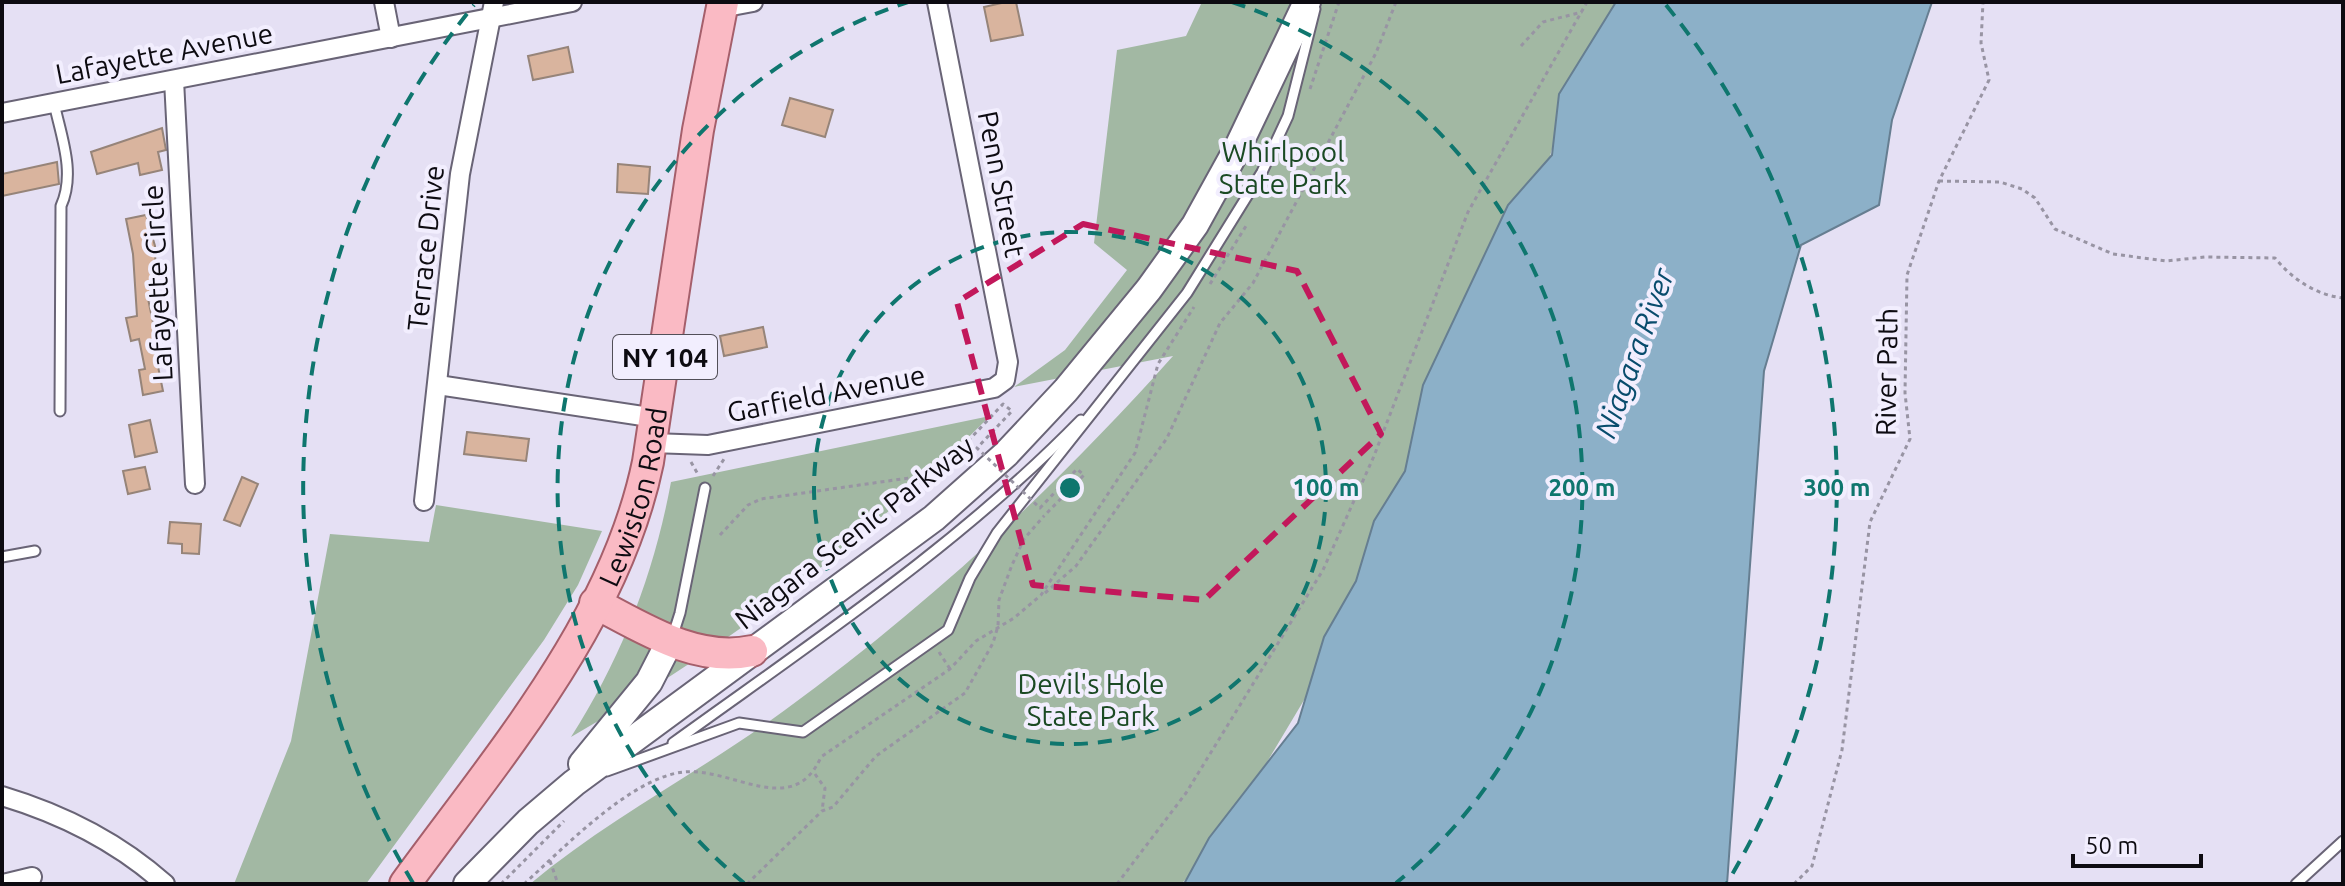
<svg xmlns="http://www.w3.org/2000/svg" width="2345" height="886" font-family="Ubuntu,sans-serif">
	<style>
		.green { fill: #a2b8a3 }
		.water { fill: #8cb0c8; stroke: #667e91; stroke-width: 2 }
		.building { fill: #d9b49e; stroke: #968479; stroke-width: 2 }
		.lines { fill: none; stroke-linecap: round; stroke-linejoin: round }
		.service-casing { stroke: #696476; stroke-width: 13 }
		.minor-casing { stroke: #696476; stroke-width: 22 }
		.secondary-casing { stroke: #696476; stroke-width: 30 }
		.primary-casing { stroke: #a55f6b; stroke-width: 34 }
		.path { stroke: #9894a3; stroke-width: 3; stroke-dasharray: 4 4; stroke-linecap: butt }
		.service { stroke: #fff; stroke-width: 9 }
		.minor { stroke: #fff; stroke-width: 18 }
		.secondary { stroke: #fff; stroke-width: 26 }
		.primary { stroke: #fabac4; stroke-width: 30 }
		.path-bridge { stroke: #9894a3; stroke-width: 3; stroke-dasharray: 4 4; stroke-linecap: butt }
		.marked { fill: none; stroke: #c2185b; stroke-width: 6; stroke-dasharray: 16 10; stroke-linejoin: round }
		.ring { fill: none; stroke: #0f766e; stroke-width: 4; stroke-dasharray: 14 10 }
		.labels { text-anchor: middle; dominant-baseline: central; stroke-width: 8; stroke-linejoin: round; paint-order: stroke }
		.shield { fill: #f2eefe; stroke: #524f58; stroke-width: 2 }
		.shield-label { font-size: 26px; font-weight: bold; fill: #0d0b11 }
		.street-label { font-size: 28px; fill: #0d0b11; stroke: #f2eefe }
		.park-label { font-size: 28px; fill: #1b4a24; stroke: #f2eefe }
		.water-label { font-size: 30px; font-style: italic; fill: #094c6d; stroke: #f2eefe }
		.centre { fill: #0f766e; stroke: #f2eefe; stroke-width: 4 }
		.ring-label { font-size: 24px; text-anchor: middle; font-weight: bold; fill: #0f766e; stroke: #f2eefe; stroke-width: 8; stroke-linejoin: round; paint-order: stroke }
	</style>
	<rect width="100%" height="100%" fill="#e5e0f4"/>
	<g class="green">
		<path d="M1202,2H1625L1565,105L1543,180L1319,675L1212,854L1181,884H530C609,818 702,771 785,710C928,606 1056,487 1173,356L1014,387L1065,350L1127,270L1094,243L1117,50L1186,36Z"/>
		<path d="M990,416C864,543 726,648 571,737C622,657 654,574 671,482Z"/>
		<polygon points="436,505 602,531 578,585 544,640 366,884 234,884 291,741 330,534 429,542"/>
	</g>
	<polygon class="water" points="1616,2 1932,2 1892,120 1879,205 1801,245 1764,371 1727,884 1184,884 1209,838 1298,723 1324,637 1356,581 1374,521 1405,471 1423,385 1508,205 1552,155 1559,94"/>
	<g class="building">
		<polygon points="1006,2 1016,2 1023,35 991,41 984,7"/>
		<polygon points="568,47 573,72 533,80 528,56"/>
		<polygon points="790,98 833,110 825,137 782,125"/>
		<polygon points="162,128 166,150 158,152 162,170 140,175 138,163 97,174 91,152"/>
		<polygon points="57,162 59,184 2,196 2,174"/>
		<polygon points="618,164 650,167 648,194 617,192"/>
		<polygon points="146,215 155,246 156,294 147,294 158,346 154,347 163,391 143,395 139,370 145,369 139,339 131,341 126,318 137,316 133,254 126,219"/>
		<polygon points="763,327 767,347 724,356 720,336"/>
		<polygon points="150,420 157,452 135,457 129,425"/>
		<polygon points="467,432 529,439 526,461 464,454"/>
		<polygon points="145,467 150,489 128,494 123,471"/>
		<polygon points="242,477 258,484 240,526 224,520"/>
		<polygon points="170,522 201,524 199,554 182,553 182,544 168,543"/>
	</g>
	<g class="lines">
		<defs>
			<g id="service">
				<path d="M54,103C61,136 76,173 61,206L60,411"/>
				<polyline points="2,557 35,551"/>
				<polyline points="672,638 680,613 705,488"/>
				<path d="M673,743C814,641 959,545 1081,420"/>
				<polyline points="607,771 739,723 803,732 948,630 970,578 997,533 1187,293 1262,172 1288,116 1315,9"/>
				<polyline points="2296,884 2343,841"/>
			</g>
			<g id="minor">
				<polyline points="384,2 391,38"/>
				<polyline points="721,8 753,2"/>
				<polyline points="174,80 195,484"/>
				<polyline points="2,113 572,2"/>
				<polyline points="438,385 656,418"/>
				<polyline points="652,443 708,445 994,388 1005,380 1008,362 937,2"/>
				<polyline points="424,501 460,174 494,2"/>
				<path d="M2,796C62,814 118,842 165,884"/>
				<polyline points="3,884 32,877"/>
			</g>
			<g id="secondary">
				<polyline points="582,764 649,682 670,641"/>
				<polyline points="467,884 528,822 574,783 934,518 1006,454 1066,390 1149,289 1195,225 1237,149 1307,2"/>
			</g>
			<g id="primary">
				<path d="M595,603C643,628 696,663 752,651"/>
				<path id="s1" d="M405,884C499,755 615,622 648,462L698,130L723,2"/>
			</g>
		</defs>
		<use href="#service" class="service-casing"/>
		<use href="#minor" class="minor-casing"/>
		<use href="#secondary" class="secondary-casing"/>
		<use href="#primary" class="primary-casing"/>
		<g class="path">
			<polyline points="1521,46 1543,22 1582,12"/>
			<polyline points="1310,89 1339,2"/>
			<path d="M1939,181L2000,182L2022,189L2035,198L2055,229L2113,254L2166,261L2205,257L2275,258C2292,279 2316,295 2343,298"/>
			<polyline points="1210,284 1246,226"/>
			<polyline points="691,462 699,476"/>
			<polyline points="713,476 724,459"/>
			<polyline points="720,535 748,505 761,499 916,477 940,465 968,441"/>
			<polyline points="1045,593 1076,566 1167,438 1220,323 1253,283 1376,53 1396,2"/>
			<polyline points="939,652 950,669"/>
			<polyline points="815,774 825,788 822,811"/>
			<polyline points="550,861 558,884"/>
			<polyline points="501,884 564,821"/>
			<path d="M524,884C563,849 631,777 684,772C732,767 793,820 821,757L950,669L976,641L1014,618L1041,595L1135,453L1158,364L1194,307"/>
			<polyline points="747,884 822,811 833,807 876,756 965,693 993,643 998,626 999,600 1012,565 1024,539 1043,517"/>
			<polyline points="1117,884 1186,793 1323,570 1374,456 1468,212 1587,2"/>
			<polyline points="1794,884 1812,866 1842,750 1870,522 1910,439 1905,393 1907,275 1939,181 1989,80 1981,43 1983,2"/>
		</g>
		<use href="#service" class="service"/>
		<use href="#minor" class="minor"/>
		<use href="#secondary" class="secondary"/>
		<use href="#primary" class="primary"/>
		<polyline class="path-bridge" points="968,441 1003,404 1012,411 977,448 1040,508 1077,469 1084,475 1043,517"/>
	</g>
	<path class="marked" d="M1083,224L1297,271L1381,434L1204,600L1033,585L957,302Z"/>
	<g class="ring">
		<circle cx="1070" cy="488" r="256"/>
		<path d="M744 883A512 512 0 0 1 908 2M1232 2A512 512 0 0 1 1396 883"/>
		<path d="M413 883A767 767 0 0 1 474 5M1666 5A767 767 0 0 1 1727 883"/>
	</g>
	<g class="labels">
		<rect class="shield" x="613" y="335" width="104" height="44" rx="6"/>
		<g class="shield-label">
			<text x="665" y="357">NY 104</text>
		</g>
		<g class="street-label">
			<text transform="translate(164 53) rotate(-11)">Lafayette Avenue</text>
			<text transform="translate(1002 184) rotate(79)">Penn Street</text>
			<text transform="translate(425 248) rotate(-84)">Terrace Drive</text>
			<text transform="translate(157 283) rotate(-93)">Lafayette Circle</text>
			<text transform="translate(1886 372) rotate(-89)">River Path</text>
			<text transform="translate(826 393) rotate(-11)">Garfield Avenue</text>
			<text stroke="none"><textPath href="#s1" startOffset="454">Lewiston Road</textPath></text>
			<text transform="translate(854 532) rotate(-38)">Niagara Scenic Parkway</text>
		</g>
		<g class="park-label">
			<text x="1283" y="151">Whirlpool<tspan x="1283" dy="32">State Park</tspan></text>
			<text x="1091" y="683">Devil's Hole<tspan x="1091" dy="32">State Park</tspan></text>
		</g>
		<g class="water-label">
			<text transform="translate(1634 353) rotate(-70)">Niagara River</text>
		</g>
	</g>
	<circle cx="1070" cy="488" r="12" class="centre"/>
	<g class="ring-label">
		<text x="1326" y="496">100 m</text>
		<text x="1582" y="496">200 m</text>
		<text x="1837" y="496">300 m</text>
	</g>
	<rect width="2345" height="886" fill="none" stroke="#0d0b11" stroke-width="8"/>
	<path d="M2073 854v12h128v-12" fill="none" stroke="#0d0b11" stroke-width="4"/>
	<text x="2085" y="854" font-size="24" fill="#0d0b11" stroke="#f2eefe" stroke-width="6" paint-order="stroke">50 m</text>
</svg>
